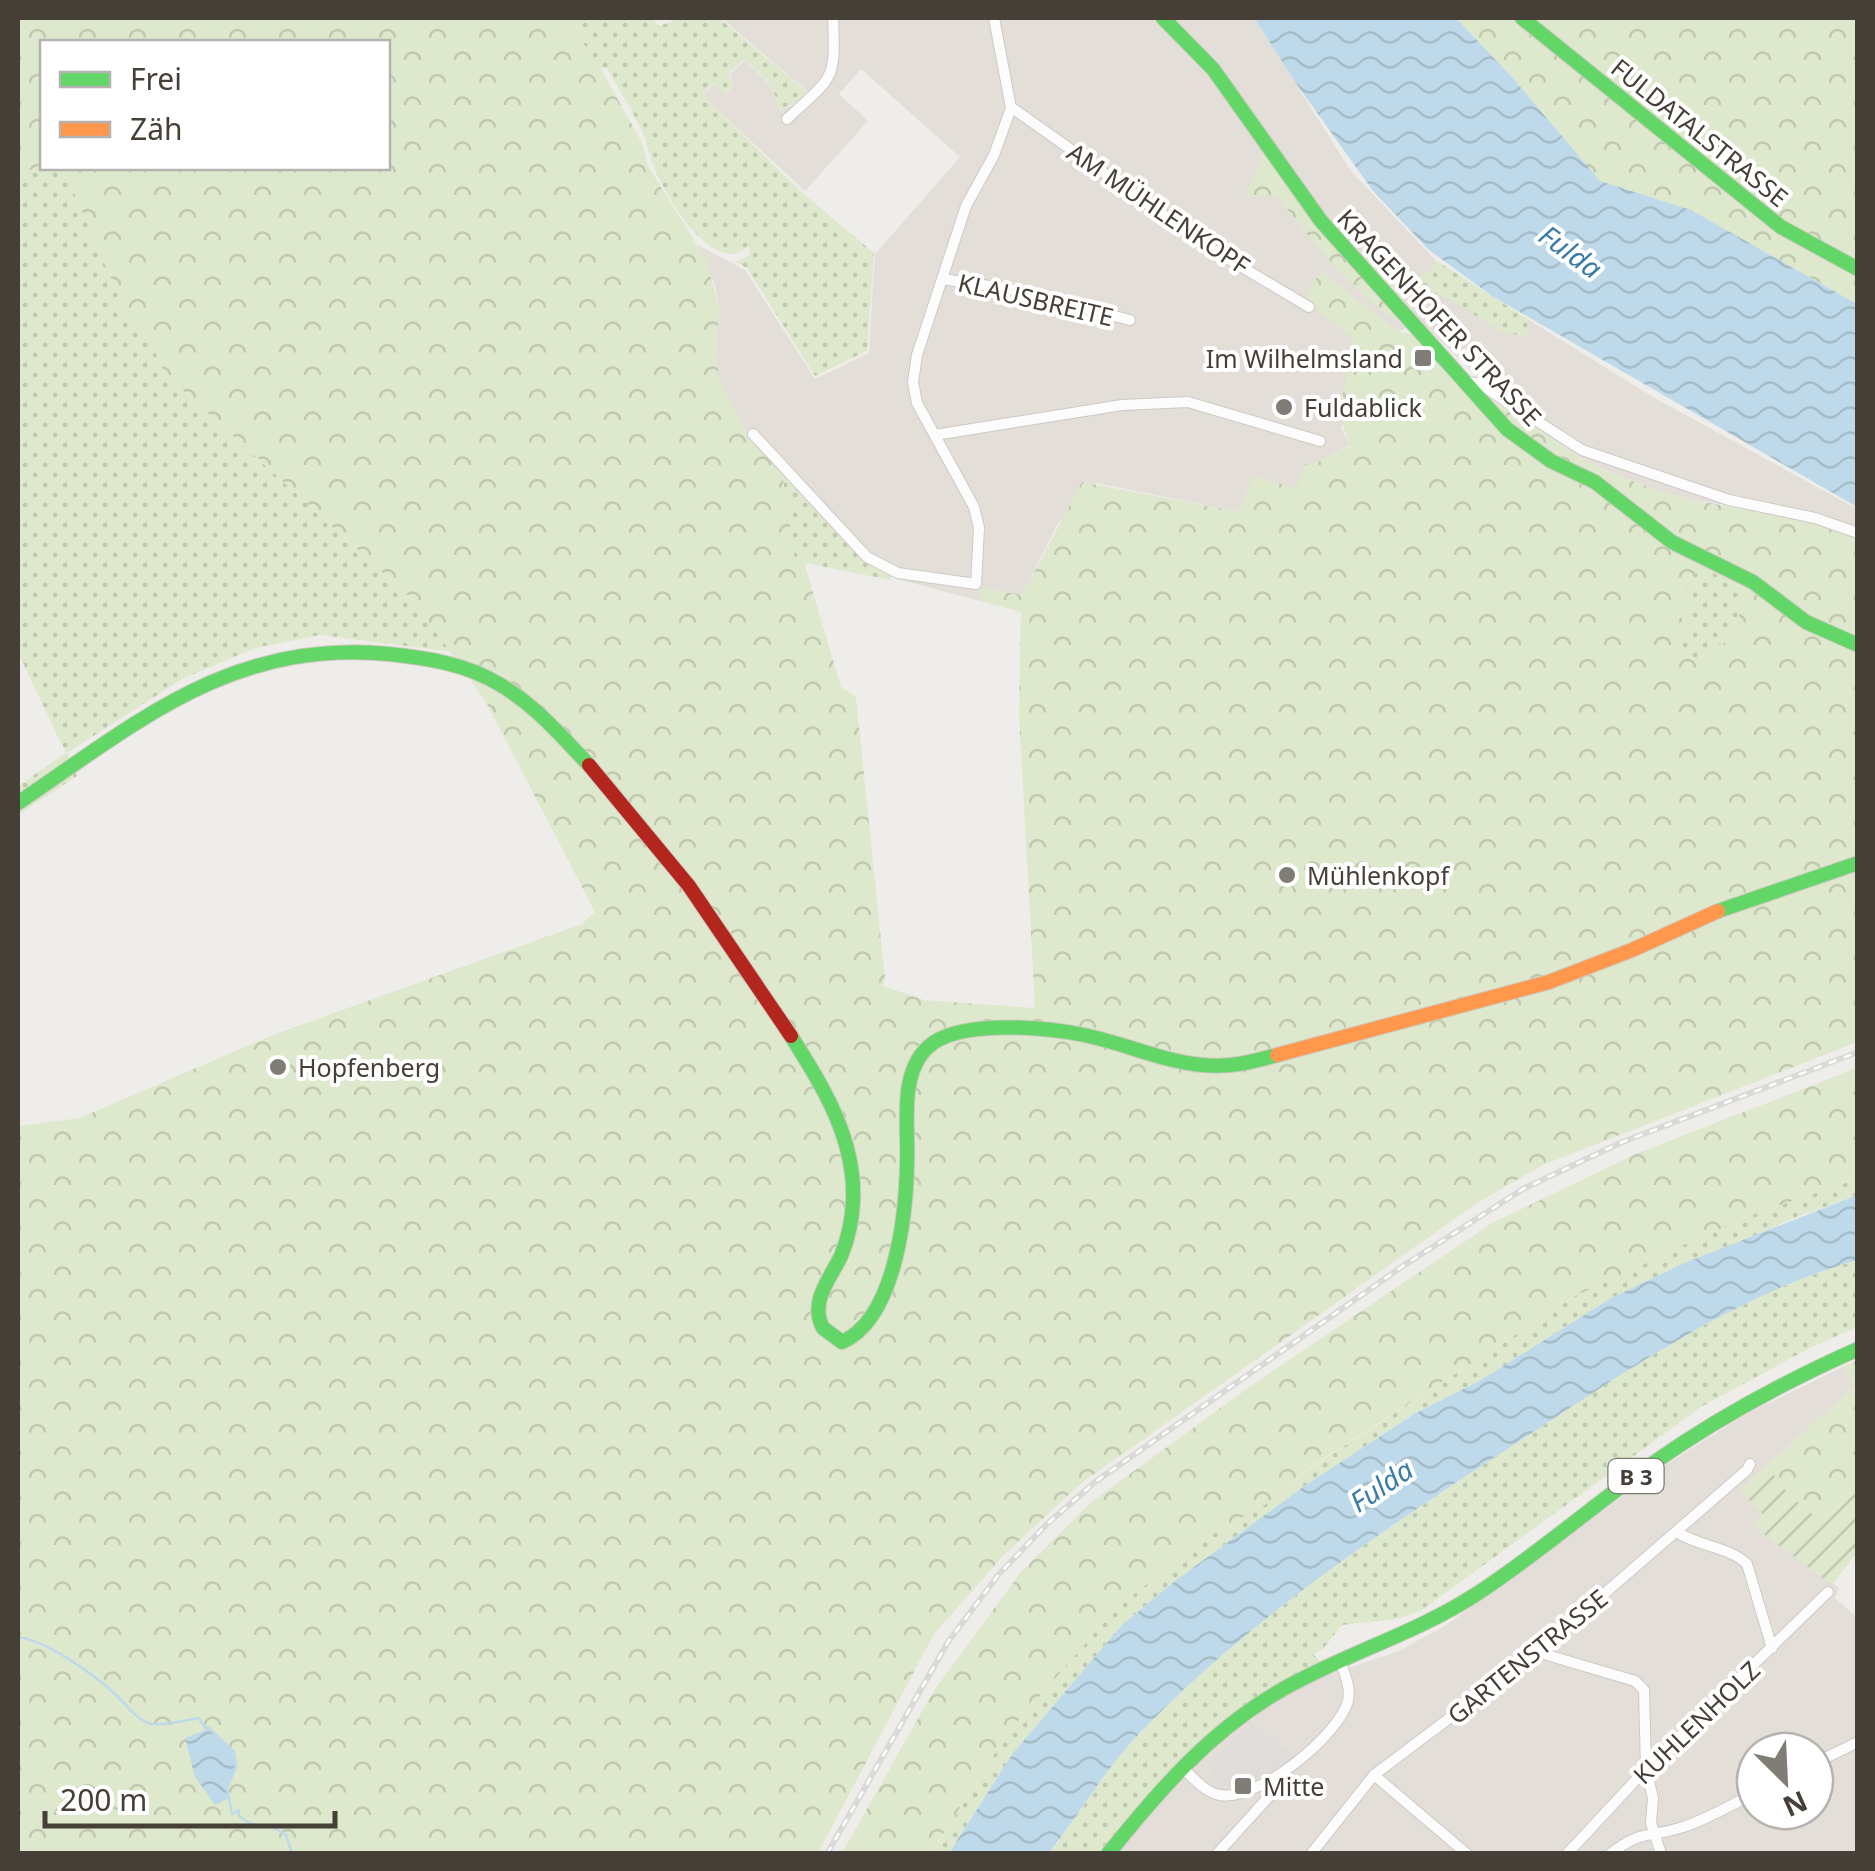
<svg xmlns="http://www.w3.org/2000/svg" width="1875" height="1871" font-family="'Noto Sans',sans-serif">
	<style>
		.residential { fill: #e3dfd8; fill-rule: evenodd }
		.grass { fill: url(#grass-dots) }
		.forest { fill: url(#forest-crowns); fill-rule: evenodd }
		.garden { fill: url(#garden-furrows) }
		.parking { fill: #dfdcda }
		.water { fill: url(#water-waves) }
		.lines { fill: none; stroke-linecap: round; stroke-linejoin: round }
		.stream { stroke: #bedaea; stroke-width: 2.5 }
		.street-casing { stroke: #ccc9c6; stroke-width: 12 }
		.fast-casing { stroke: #cec9c1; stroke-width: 16 }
		.slow-casing { stroke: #cec9c1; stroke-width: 16 }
		.jam-casing { stroke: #cec9c1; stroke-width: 16 }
		.street { stroke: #fdfcfc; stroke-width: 10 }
		.fast { stroke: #63d668; stroke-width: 14 }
		.slow { stroke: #ff974d; stroke-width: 14 }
		.jam { stroke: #b3261e; stroke-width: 14 }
		.rail-casing { stroke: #d9d9d8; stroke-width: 6 }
		.rail { stroke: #fff; stroke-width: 2.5; stroke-dasharray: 8; stroke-linecap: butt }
		.poi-dot { fill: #807c76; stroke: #fff; stroke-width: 4 }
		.labels { text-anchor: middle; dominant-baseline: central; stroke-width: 8; stroke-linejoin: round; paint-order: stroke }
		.shield { fill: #fff; stroke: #7d7973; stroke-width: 2.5 }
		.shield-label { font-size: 22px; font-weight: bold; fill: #453f37 }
		.street-label { font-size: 25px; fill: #453f37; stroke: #fff }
		.poi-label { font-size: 25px; fill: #453f37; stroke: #fff; text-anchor: start }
		.water-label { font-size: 28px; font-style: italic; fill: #397da7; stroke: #fff }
	</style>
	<defs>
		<pattern id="grass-dots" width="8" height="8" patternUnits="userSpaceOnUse" patternTransform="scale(2.5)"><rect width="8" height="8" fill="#dee8cc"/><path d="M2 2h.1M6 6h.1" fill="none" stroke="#c0c8b0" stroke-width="1.8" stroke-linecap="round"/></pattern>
		<pattern id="forest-crowns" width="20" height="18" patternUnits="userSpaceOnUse" patternTransform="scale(2.5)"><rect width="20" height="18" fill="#dee8cc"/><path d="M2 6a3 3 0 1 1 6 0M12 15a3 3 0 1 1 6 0" fill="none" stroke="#c0c8b0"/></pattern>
		<pattern id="garden-furrows" width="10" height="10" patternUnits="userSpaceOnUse" patternTransform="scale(2.5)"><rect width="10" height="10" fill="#dee8cc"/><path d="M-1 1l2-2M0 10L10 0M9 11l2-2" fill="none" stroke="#c0c8b0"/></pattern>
		<pattern id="water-waves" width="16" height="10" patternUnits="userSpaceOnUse" patternTransform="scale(2.5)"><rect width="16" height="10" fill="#bedaea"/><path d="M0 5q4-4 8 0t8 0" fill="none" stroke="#a5bcc9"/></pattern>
	</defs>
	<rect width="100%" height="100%" fill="#efedea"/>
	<g class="residential">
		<polygon points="721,18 1254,18 1351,171 1440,265 1653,397 1857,509 1857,536 1746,508 1691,500 1647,487 1591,464 1523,420 1419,320 1399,332 1341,427 1350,445 1320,461 1305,464 1297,488 1239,512 1096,483 1058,523 1022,595 980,589 980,601 897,579 868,563 782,473 743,426 730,404 719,378 716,353 719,308 715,285 698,245 745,270 815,379 869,353 875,254 960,157 861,69 839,94 868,121 805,191 702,96 714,84 727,95 733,84 730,74 745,60 771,86 780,110 799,103 808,92"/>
		<path d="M1843,1367L1855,1386L1740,1490L1764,1515L1754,1526L1839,1588L1835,1598L1857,1617V1853L1101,1854L1180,1762L1249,1702L1396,1652L1445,1626L1664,1466L1748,1413ZM1755,1751H1815V1811H1755Z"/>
	</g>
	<g class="grass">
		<path d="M566,18H651L659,26L681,18H719L807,92L798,102L780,109L771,85L745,59L729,73L732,84L727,95L713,83L702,96L805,195L874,253L867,351L815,376L747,268L736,262L750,255L748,246C715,278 669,201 657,174C650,159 648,144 641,129C631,108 618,88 606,67L601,69Z"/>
		<polygon points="42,165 42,168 63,168 129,318 153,347 165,374 413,600 453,652 320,635 255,648 182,679 67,753 77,776 18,815 18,786 66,753 18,653 18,175"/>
		<path d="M1377,243L1415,277L1426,274L1437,261L1528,319L1529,332L1525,336C1518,334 1509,334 1502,331C1472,319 1435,274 1401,300L1359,256Z"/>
		<polygon points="782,473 869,564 892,576 890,580 795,561"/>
		<polygon points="1701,566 1744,588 1743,607 1725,645 1702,655 1699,664 1677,647 1693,631 1680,615 1682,591"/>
		<polygon points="1857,1179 1857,1195 1792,1219 1611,1298 1481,1380 1414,1414 1303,1487 1175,1581 1122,1625 1013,1753 949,1853 931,1854 1007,1734 1116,1608 1203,1540 1274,1499 1312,1467 1575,1296 1748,1216"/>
		<path d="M1857,1260V1327L1810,1348L1701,1407L1422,1610L1398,1619L1342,1625L1322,1650L1313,1654L1322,1663L1180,1762L1100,1853L1049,1854C1078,1816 1102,1773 1135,1738C1247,1620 1383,1530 1518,1442C1624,1372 1734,1296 1857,1260Z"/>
	</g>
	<g class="forest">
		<path d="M18,18H566L601,69L642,143L648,166L707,261L719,308L716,353L719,378L743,426L782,473L795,560L804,562L841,687L856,697L885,978L883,986L924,1000L1035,1008L1019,714L1021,612L980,601V588L1022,595L1082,482L1239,512L1253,476L1296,488L1305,464L1320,461L1350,446L1339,413L1354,339L1304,299L1321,271L1399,332L1412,334L1458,387L1494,401L1591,464L1647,487L1691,500L1815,521L1857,536V1042L1543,1165L1477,1203L1079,1485L1003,1556L934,1634L818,1853H18V1126L80,1118L270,1036L582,924L595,912L486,702L413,600L165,374L153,347L129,319L63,168H388V42H42V165L18,175ZM1701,567L1744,588L1743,607L1725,645L1710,642L1699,663L1677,647L1693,631L1680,616L1689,605L1683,591Z"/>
		<polygon points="1456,18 1857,18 1857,304 1691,210 1600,181 1512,77"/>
		<path d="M1264,152L1320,228L1403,318L1395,320C1347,286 1312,241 1276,195L1245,198Z"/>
		<polygon points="1857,1068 1857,1179 1748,1216 1575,1296 1312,1466 1274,1499 1203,1540 1116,1608 1007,1734 931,1853 842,1853 933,1692 1021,1572 1090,1503 1255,1383 1492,1223 1638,1153"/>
		<polygon points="1857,1360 1857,1492 1820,1521 1788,1494 1767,1466 1855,1386 1843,1367"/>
	</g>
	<polygon class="garden" points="1767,1466 1788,1494 1820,1521 1857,1492 1857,1552 1832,1585 1753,1526 1763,1514 1740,1490"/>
	<polygon class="parking" points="1251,1723 1294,1756 1263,1777 1235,1787 1218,1785 1209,1770 1210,1761"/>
	<g class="water">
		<polygon points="1254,18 1456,18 1512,77 1600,181 1691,210 1857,304 1857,507 1492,296 1429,250 1373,191 1295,82"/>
		<path d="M1857,1195V1260C1733,1296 1625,1372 1518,1442C1383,1530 1247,1620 1135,1738C1102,1774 1078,1816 1049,1853H949L1013,1753L1122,1625L1175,1581L1303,1487L1414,1414L1481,1380L1611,1298L1687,1262Z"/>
		<path d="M208,1729C215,1736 228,1744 232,1752C242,1768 224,1785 228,1799L215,1805L195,1777L185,1738Z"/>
	</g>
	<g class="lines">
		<path class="stream" d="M18,1637C46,1640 95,1675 116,1695C127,1705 137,1721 152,1724C165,1726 185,1720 199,1718L205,1728L208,1727L234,1752L236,1766L227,1789L232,1814L239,1810V1816C250,1824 258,1828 271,1826L286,1835L292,1854"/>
		<defs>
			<g id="street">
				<polyline points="1011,107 1210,248 1309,307"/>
				<path d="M787,119C833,76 836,82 833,18"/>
				<polyline points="942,279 1010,289 1130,320"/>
				<polyline points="1465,382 1478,383 1582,450 1729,500 1815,518 1858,533"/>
				<polyline points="753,434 867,557 898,573 976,584 979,528 974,507 917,403 913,382 917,355 966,206 994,155 1011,108 994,18"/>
				<polyline points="935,435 1122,405 1188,402 1320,441"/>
				<path d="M1677,1532C1699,1547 1728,1546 1747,1564L1772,1648"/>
				<polyline points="1537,1652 1635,1681 1644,1690 1646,1769 1653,1798 1651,1823 1661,1854"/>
				<polyline points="1815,1763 1858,1742"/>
				<path d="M1183,1768C1193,1778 1206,1793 1220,1795C1258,1802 1339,1735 1348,1701C1351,1688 1345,1675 1341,1663"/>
				<polyline points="1374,1775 1467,1854"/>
				<polyline points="1217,1854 1272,1793 1276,1780"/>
				<polyline points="1311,1854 1374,1775 1537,1652 1747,1470 1750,1464"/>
				<polyline points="1567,1854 1646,1769 1828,1592"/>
				<path d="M1610,1854C1643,1829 1649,1838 1683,1827C1708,1819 1731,1805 1755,1793"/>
			</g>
			<g id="fast">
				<polyline points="1163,18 1213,69 1321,221 1507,429 1551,461 1595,482 1672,542 1753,582 1806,622 1858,645"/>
				<polyline points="1522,18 1781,227 1858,269"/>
				<path d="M18,803C139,721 233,639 389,654C427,658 466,664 499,684C534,704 561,736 589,765"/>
				<polyline points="1718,911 1858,863"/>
				<path d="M791,1036C823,1087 856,1139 853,1202C852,1221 848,1239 841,1256C830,1279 809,1302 823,1328L842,1342C895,1319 906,1216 907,1164C909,1128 898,1075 928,1047C958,1019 1045,1027 1084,1035C1124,1043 1161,1061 1202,1065C1229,1068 1252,1062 1277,1055"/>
				<path d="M1108,1854C1157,1793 1209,1732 1278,1692C1341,1655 1413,1635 1475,1595C1537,1555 1592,1506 1652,1464C1717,1418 1786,1381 1858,1349"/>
			</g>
			<polyline id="slow" points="1277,1055 1549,982 1632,950 1718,911"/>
			<polyline id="jam" points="589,765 689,886 791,1036"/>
		</defs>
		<use href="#street" class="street-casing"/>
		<use href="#fast" class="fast-casing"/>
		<use href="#slow" class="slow-casing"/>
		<use href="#jam" class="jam-casing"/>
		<use href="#street" class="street"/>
		<use href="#fast" class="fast"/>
		<use href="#slow" class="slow"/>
		<use href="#jam" class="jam"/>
		<defs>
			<polyline id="rail" points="827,1854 948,1642 999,1574 1047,1524 1095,1482 1403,1266 1523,1189 1620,1143 1858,1052"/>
		</defs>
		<use href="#rail" class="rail-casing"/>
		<use href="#rail" class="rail"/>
	</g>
	<g class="poi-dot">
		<rect x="1413" y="348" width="20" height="20" rx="5"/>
		<circle cx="1284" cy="407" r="10"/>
		<circle cx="1287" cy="875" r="10"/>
		<circle cx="278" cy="1067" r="10"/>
		<rect x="1233" y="1776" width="20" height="20" rx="5"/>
	</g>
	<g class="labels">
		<rect class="shield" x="1608.5" y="1459" width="55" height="34" rx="8"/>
		<g class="shield-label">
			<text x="1636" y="1476">B 3</text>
		</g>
		<g class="street-label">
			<text transform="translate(1700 132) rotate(39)">FULDATALSTRASSE</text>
			<text transform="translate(1159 208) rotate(34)">AM MÜHLENKOPF</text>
			<text transform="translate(1036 299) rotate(13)">KLAUSBREITE</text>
			<text transform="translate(1440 317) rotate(47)">KRAGENHOFER STRASSE</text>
			<text transform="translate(1527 1656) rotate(-39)">GARTENSTRASSE</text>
			<text transform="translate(1696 1722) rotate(-44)">KUHLENHOLZ</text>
		</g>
		<g class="poi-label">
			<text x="1403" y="358" text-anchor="end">Im Wilhelmsland</text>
			<text x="1304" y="407">Fuldablick</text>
			<text x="1307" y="875">Mühlenkopf</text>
			<text x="298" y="1067">Hopfenberg</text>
			<text x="1263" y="1786">Mitte</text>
		</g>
		<g class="water-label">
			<text transform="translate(1571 251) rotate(36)">Fulda</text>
			<text transform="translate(1381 1485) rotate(-34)">Fulda</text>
		</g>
	</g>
	<rect width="1875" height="1871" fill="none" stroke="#453f37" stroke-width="40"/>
	<rect x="40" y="40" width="350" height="130" fill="#ffffff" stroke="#b5b2af" stroke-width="2.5"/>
	<rect x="60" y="72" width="50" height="15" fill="#63d668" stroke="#b5b2af" stroke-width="2.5"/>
	<text x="130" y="90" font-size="30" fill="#453f37">Frei</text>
	<rect x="60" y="122" width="50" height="15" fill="#ff974d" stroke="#b5b2af" stroke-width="2.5"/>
	<text x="130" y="140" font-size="30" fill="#453f37">Zäh</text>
	<g transform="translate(1785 1781) rotate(156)"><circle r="48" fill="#ffffff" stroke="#b5b2af" stroke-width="2.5"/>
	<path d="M0-8L18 38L0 25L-18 38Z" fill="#807c76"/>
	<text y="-15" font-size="28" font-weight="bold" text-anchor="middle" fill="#453f37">N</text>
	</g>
	<path d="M45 1811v15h290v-15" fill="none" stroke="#453f37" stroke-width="5"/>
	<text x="60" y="1811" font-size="30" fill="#453f37" stroke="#ffffff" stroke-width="8" paint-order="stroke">200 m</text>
</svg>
